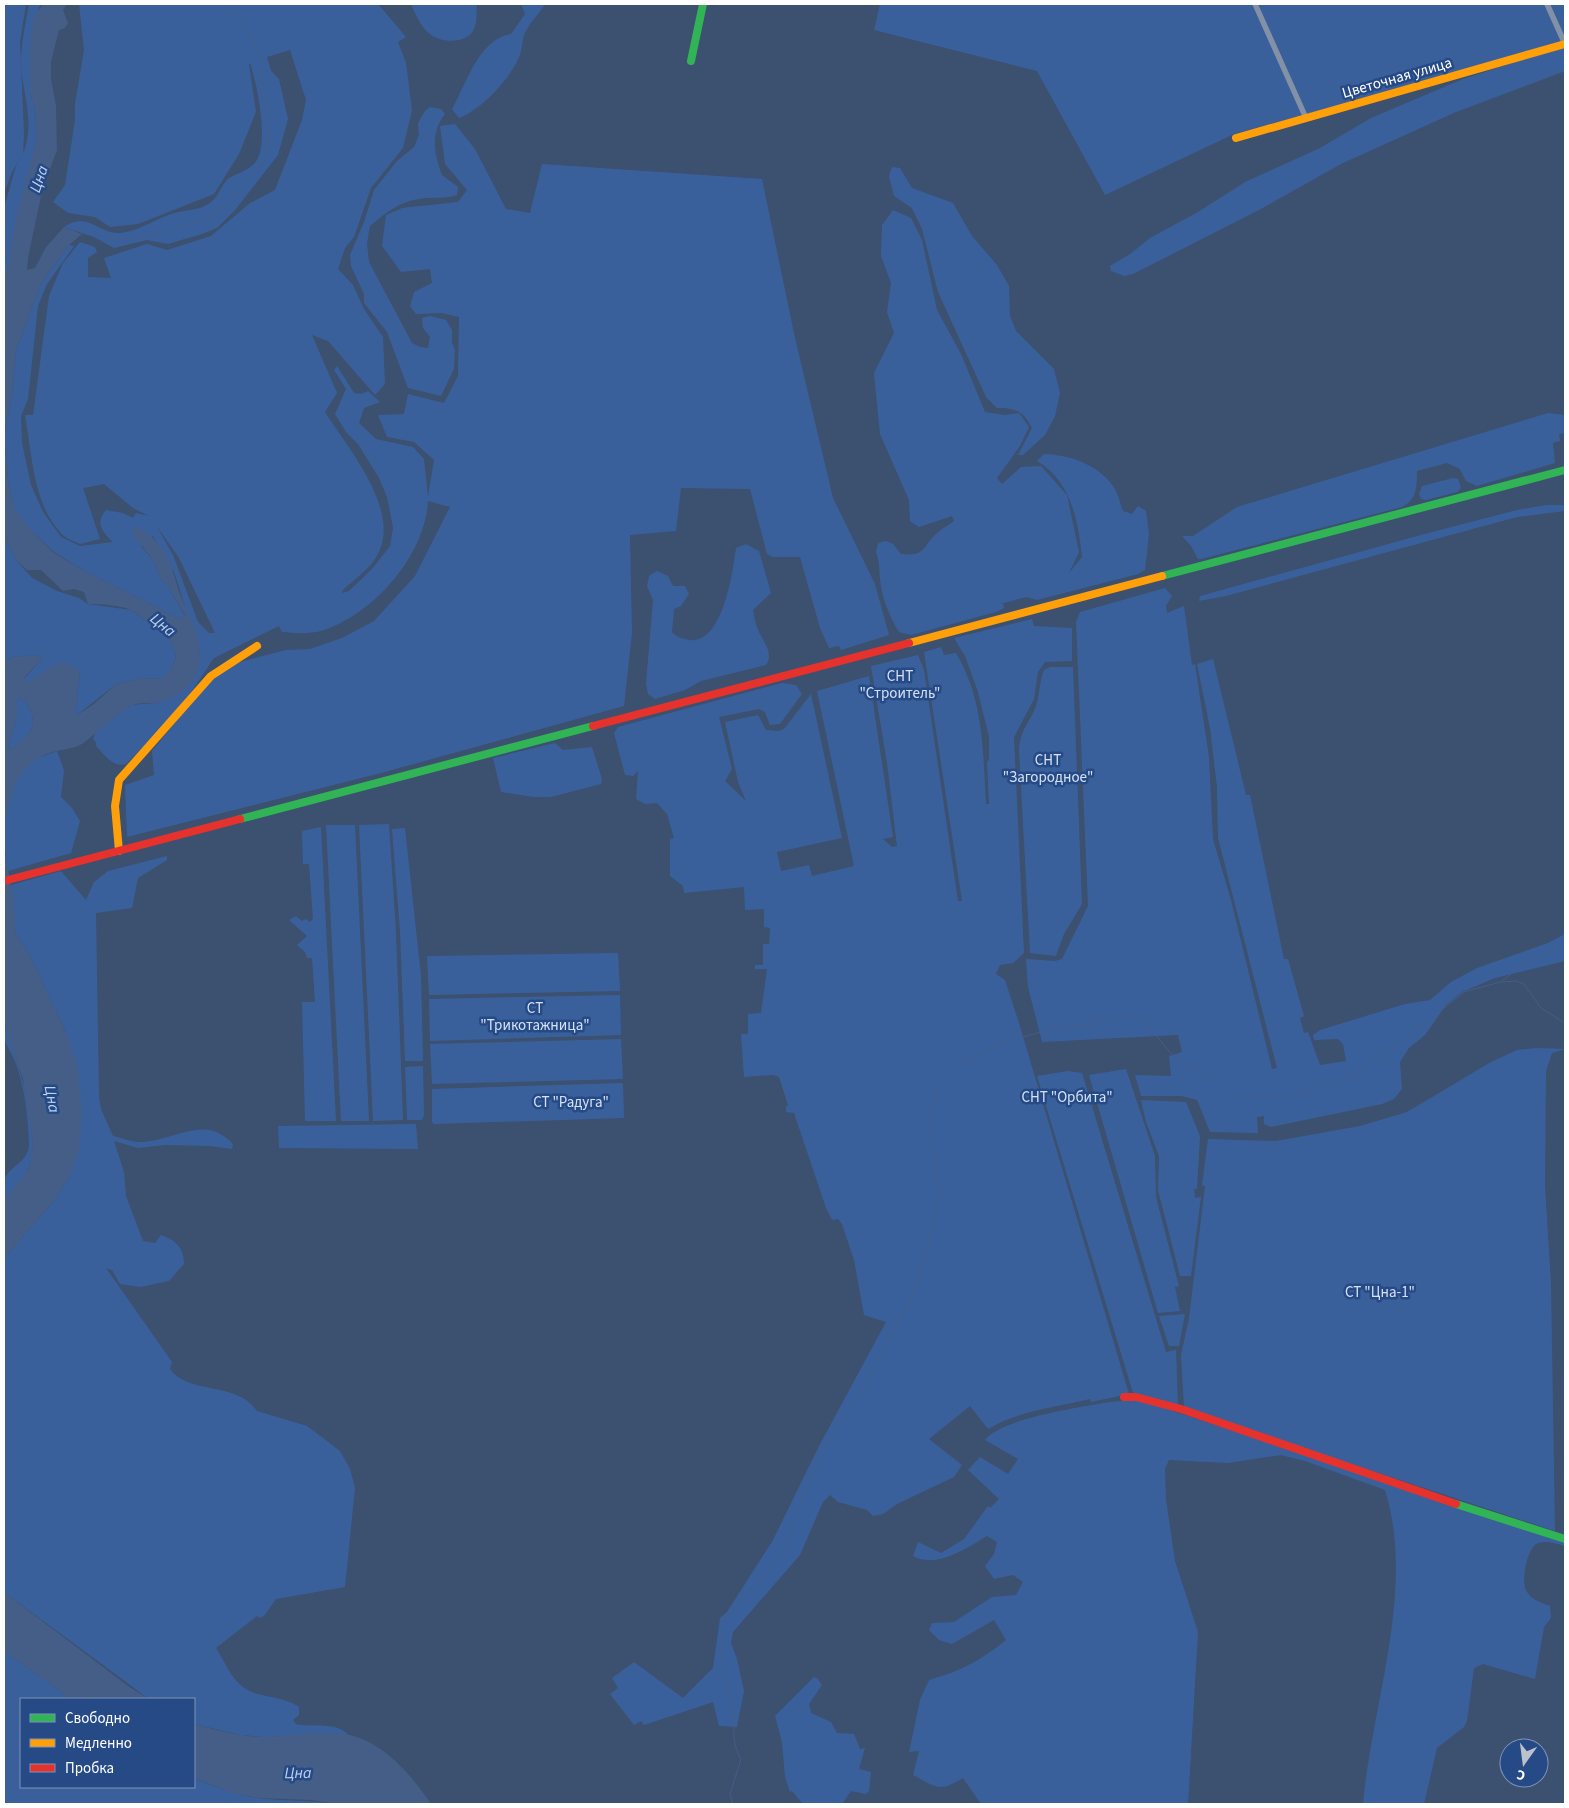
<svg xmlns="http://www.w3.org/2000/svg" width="1569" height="1808" viewBox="0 0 1569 1808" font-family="'Source Sans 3',sans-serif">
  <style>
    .green { fill: #3a609c; fill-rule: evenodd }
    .water { fill: #445e88; fill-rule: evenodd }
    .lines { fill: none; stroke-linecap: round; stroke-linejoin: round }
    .stream { stroke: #445e88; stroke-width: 1 }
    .street { stroke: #8391a6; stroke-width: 5.5 }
    .fast { stroke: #30b455; stroke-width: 8 }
    .slow { stroke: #ff9f0a; stroke-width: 8 }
    .jam { stroke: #e5322d; stroke-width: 8 }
    .labels { text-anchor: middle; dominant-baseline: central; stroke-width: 5; stroke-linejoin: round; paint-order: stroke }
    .street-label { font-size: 15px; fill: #fff; stroke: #264a86 }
    .park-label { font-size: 15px; fill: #d5e2f6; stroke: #264a86 }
    .water-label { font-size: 16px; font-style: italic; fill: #bcd1f0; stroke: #264a86 }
  </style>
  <rect width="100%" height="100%" fill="#3c5070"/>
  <g class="green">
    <path d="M 4,4 L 26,4 L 20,42 L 24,134 L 23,154 C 36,122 22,94 21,62 C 21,43 26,22 29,4 L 43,4 L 39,7 L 30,48 L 30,93 L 35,110 L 37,134 L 34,151 L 4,285 L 4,208 L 16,166 L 22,155 L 12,172 L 4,193 Z"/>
    <path d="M 79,4 L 378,4 L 406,37 L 398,42 L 406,63 L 412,110 L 403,148 L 371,188 L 354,237 L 345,248 L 338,269 L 353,285 L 364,309 L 383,337 L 385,384 L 375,395 L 328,341 L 312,335 L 337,393 L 325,412 C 349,450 405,514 375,559 C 367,571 352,581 342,591 L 343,593 L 349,591 L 372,569 L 390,546 L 393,528 L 387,497 L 379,478 L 358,444 L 346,432 L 335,414 L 346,389 L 334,370 L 337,366 L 354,393 L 361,394 L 368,391 L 380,402 L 364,408 L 359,423 L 376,439 L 413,447 L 424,459 L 428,497 L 434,460 L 414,442 L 387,437 L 378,415 L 404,414 L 408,394 L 444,403 L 458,376 L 459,317 L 441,313 L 416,314 L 410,306 L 414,292 L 432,283 L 430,269 L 401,272 L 382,246 L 386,215 L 402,208 L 458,202 L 467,190 L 445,164 L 440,126 L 455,124 L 475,149 L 506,209 L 530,213 L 542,164 L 762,179 L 795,338 L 833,498 L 875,584 L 889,635 L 841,650 L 839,646 L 829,648 L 820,628 L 800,557 L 773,557 L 767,554 L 750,489 L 681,488 L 676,531 L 630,535 L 632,633 L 624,706 L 381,773 L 127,837 L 125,785 L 154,775 L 152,751 L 201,691 L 226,668 L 240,662 L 286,650 L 310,649 L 342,638 L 374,621 L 415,576 L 450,507 L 428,501 C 425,556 373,615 321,631 C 309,634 294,633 282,632 L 279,626 L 214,658 L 191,692 L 168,721 L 126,764 C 113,768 104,754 96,746 L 96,742 L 93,739 L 96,731 L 131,705 L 157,703 L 200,653 L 174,572 L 153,536 L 141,546 L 154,561 L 160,578 L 169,588 L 185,616 L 178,618 L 86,572 L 54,552 L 31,531 L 14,509 L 8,478 L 4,436 L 12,394 L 16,351 L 41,284 L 69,245 L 74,246 L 47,284 L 38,306 L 28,399 L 21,416 L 22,443 L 31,485 L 43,512 L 61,537 L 80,546 L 113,542 C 103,533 94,523 106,510 L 123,513 L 133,518 L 136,513 L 149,516 L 133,508 L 104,484 L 83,488 L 100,539 L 80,544 C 74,541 64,538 60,532 C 33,503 32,453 25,415 L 33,415 L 49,296 L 63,263 L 80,242 L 95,247 L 97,252 L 88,258 L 88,277 L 111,278 L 104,258 L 147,244 L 167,250 L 211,236 L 250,203 L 275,190 L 302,120 L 306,100 L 290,50 L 267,57 L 271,71 L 279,79 L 288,119 L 278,155 L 235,210 L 217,228 L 202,234 L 168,244 L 147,240 L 114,248 L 94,237 L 64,227 C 88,211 98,233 118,233 C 139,232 156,218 175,213 C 190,209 205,211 216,197 C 220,191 223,183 229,178 C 238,173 247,171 255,163 C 270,146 257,83 250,63 L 249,64 L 256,112 L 239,154 L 214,194 L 138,224 L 110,227 L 95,217 L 68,213 L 53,202 L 65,185 L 75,120 L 75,104 L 84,50 ZM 156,525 L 179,558 L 215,633 L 209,633 L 198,622 L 173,555 Z"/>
    <path d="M 411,4 L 477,4 C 476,13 478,22 473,31 C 465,44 441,43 430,34 C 421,28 415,13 411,4 Z"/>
    <path d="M 521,4 L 545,4 C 540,13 532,20 527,29 C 522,37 523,43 521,51 C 515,75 481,110 459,118 L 452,109 C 466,85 479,38 511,34 L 525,14 Z"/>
    <polygon points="880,4 1565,4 1565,41 1234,134 1105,195 1037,71 874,30"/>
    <polygon points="1565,48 1565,71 1456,112 1341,164 1259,210 1133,274 1124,276 1111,271 1110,266 1130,254 1150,238 1198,212 1245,182 1320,148 1371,118 1463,79 1547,52"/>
    <path d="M 430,107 L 441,109 L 445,114 C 430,133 434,154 442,175 L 458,187 L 457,195 C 446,199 437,197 426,198 C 402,200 388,211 370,226 L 367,243 L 369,262 L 412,343 L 420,347 L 428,348 L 430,337 L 423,328 L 422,318 L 430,316 L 446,320 L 452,330 L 452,343 L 455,350 L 454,369 L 441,396 L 408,388 L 387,332 L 364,303 L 364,294 L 351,266 L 350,255 L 364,222 L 374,190 L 397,161 L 414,147 L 419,135 L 418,123 L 425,111 Z"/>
    <path d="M 892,167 L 900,168 L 912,188 L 953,203 L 972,236 L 997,265 L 1009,286 L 1010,316 L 1016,331 L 1054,369 L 1060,393 L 1055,416 L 1045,435 L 1023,455 L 1018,455 L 1032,428 C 1023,411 1016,408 997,408 L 986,397 L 938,292 L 922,229 L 912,208 L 894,196 L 889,176 Z"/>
    <path d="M 893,210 L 911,218 L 922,240 L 937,310 L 961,354 L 985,412 L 1004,415 L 1019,413 L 1029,427 L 1020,446 L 997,478 L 1002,484 L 1021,467 L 1041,466 L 1067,495 L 1079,552 L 1069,573 L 1082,557 C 1078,520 1071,481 1037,461 L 1044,454 C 1070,455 1097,464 1113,486 C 1118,493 1120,503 1123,511 L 1132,514 L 1138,506 L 1146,511 L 1149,534 L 1145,570 L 1138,574 L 1037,600 L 1026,597 L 1000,604 L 1003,604 L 1004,608 L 996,612 L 911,635 L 899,632 C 890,618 881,596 880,579 C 879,569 880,562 876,552 L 878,543 L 886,541 L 893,544 L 901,554 C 927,557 922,546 937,533 C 942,528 949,525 954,521 L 952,516 L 919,527 L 910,521 L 909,500 L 880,434 L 874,373 L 894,333 L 887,312 L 891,283 L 881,256 L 882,225 Z"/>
    <path d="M 1548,413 L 1565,415 L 1565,433 L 1559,434 L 1560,441 L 1553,443 L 1555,463 L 1477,486 L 1466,481 L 1460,469 L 1447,463 L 1417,471 C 1417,485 1417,500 1402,507 L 1201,559 L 1198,559 L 1191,546 L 1182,536 L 1193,536 L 1237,507 Z"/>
    <polygon points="1453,478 1458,479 1461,488 1457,492 1426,500 1421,499 1419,494 1422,486"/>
    <polygon points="1547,505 1565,505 1565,511 1517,517 1226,596 1199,601 1200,596 1417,536 1517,510"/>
    <polygon points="4,538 16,560 32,578 57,591 79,598 88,604 131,610 168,637 175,650 175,659 170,672 162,679 142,678 116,684 77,715 75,713 80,673 41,675 27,683 24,679 42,659 38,655 12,657 4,662"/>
    <path d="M 746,544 L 759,551 L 771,593 L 753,610 C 754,616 755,622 757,627 C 761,640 775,652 766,665 L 701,681 L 685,690 L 655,699 L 648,694 L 646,684 L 653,600 L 647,586 L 649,576 L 657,571 L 668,576 L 673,586 L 685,586 L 689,594 L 681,606 L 674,609 L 672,632 C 678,638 681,638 689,640 C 723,645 733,571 736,548 Z"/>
    <polygon points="1165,588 1172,596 1166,606 1167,613 1184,606 1192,665 1195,664 1209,757 1213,839 1231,900 1272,1069 1277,1068 1218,838 1217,787 1210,728 1197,664 1213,659 1246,795 1250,795 1284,959 1288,959 1304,1016 1300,1018 1304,1033 1308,1032 1320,1065 1346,1061 1343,1044 1338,1039 1314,1040 1313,1035 1320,1030 1405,1004 1430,1000 1451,982 1477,968 1548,943 1565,934 1565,961 1495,978 1462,992 1446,1005 1425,1035 1409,1048 1400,1062 1402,1089 1394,1099 1382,1104 1271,1127 1264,1124 1264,1116 1257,1117 1258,1133 1210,1132 1197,1100 1182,1096 1141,1096 1135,1075 1171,1076 1169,1056 1182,1052 1178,1035 1042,1042 1028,987 1026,959 1055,961 1062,959 1088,906 1076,622 1080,612"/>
    <path d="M 1032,619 L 1034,626 L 1072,628 L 1072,661 L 1045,662 L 1038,672 L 1034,699 L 1014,737 L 1024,953 L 1013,963 L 1000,965 L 996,974 L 1005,980 L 1019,1023 L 1129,1394 L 1091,1402 L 1090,1399 C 1057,1407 1017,1411 988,1429 L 970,1406 L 929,1439 L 962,1465 L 954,1477 L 897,1504 L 883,1514 L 873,1516 L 867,1510 L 838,1502 L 830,1495 L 823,1502 L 800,1555 L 733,1632 L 731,1643 L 737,1659 L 744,1691 L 737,1727 L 719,1726 L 713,1702 L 644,1725 L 641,1721 L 634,1725 L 610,1694 L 618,1688 L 612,1678 L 634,1662 L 683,1698 L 713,1668 L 720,1618 L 727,1612 L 773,1540 L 819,1446 L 886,1322 L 864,1315 L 854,1260 L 842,1224 L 838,1219 L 832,1220 L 826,1208 L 794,1113 L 786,1112 L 786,1107 L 788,1105 L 779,1077 L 773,1075 L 744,1077 L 741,1034 L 748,1034 L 748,1014 L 761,1013 L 767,969 L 755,969 L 755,965 L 763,965 L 763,944 L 769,944 L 770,928 L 764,927 L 764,909 L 745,910 L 744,887 L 684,893 L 683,886 L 670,876 L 670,839 L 674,838 L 667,814 L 657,803 L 645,804 L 636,799 L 638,771 L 633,776 L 625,775 L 614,733 L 618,727 L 782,683 L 796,685 L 802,694 L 780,724 L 770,725 L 765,712 L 759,709 L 719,717 L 732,769 L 725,781 L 746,801 L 738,782 L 725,722 L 758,715 L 766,730 L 778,731 L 784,729 L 811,694 L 842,838 L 777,852 L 781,871 L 809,865 L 812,876 L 854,866 L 817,691 L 869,676 L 893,837 L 883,839 L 892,847 L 897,846 L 887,763 L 871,666 L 918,655 L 924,670 L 958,901 L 962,901 L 924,652 L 941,647 L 944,655 L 956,653 C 984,700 983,752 986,804 L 989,804 L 987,762 L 989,760 L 989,737 L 978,692 L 965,656 L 954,638 Z"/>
    <path d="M 1050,667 L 1073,667 L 1082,904 L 1064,934 L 1056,956 L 1030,953 L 1019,750 C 1020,729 1030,723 1036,706 C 1040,694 1039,682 1044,670 Z"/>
    <path d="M 19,697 C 29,702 36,719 31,730 C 27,738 16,745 10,750 L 8,746 L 17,718 L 17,702 Z"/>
    <polygon points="555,743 563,750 592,747 602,779 601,784 551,797 534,797 501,792 493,758"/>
    <path d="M 57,751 L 64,770 L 61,797 L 72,808 L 80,821 L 71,853 L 8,871 C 1,835 1,788 32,762 C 38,757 50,754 57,751 Z"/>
    <polygon points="389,824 396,932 403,1120 373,1121 359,825"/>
    <polygon points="326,825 355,825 369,1121 341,1121"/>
    <polygon points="321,827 336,1121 305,1121 302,1002 315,1002 312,958 307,958 305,952 297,945 307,936 289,920 296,916 302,921 306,919 310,922 313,919 309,864 303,864 302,831"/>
    <polygon points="405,828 421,976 423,1061 405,1061 400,932 392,829"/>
    <path d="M 167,856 L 167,860 L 138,878 L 132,908 L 96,913 L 99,1096 L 101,1109 L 113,1136 C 122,1138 134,1143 143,1142 C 178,1139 206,1114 233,1144 L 232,1149 L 210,1146 L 165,1145 L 138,1148 L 114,1141 L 124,1172 L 126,1196 L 143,1241 L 155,1243 L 161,1235 C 175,1240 184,1247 184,1264 L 169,1281 L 140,1287 L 120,1284 L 112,1270 L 106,1268 L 172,1362 L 170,1369 C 188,1395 237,1381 257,1411 L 307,1426 L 340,1451 L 350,1469 L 355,1488 L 345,1587 L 276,1599 L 264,1616 L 260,1618 L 257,1616 L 216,1648 C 225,1662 230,1677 243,1687 C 259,1699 282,1695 299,1707 L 299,1715 L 293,1720 L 296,1724 C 311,1728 338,1721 348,1735 L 264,1737 L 240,1735 L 194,1724 L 194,1699 L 149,1699 L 4,1592 L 4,1258 L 53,1202 L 70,1176 L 67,1035 L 30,956 L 16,935 L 11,885 L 61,871 L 86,900 L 94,882 L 108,871 Z"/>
    <polygon points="618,953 620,991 429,995 427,956"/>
    <polygon points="620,995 621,1035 430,1041 429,999"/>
    <path d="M 4,1026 C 17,1058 44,1138 28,1170 C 23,1180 12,1192 4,1200 C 4,1195 2,1187 4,1181 C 8,1166 29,1163 29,1144 C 28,1117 25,1087 15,1061 C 8,1044 4,1048 4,1026 Z"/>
    <polygon points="621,1039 623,1079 432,1084 430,1044"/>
    <polygon points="1537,1048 1565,1049 1552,1053 1546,1071 1545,1186 1551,1283 1555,1531 1190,1411 1184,1407 1181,1355 1189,1318 1205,1186 1202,1185 1208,1139 1276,1141 1360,1126 1407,1112 1491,1062 1517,1050"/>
    <polygon points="423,1066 424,1115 422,1120 407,1120 405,1067"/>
    <polygon points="1126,1069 1155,1156 1156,1197 1179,1286 1175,1287 1180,1311 1158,1313 1089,1075"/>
    <polygon points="1068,1071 1082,1073 1166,1352 1176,1350 1178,1406 1133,1393 1037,1076"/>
    <polygon points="623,1083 624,1118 434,1124 432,1122 432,1089"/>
    <polygon points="1141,1100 1186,1102 1200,1136 1197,1189 1194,1189 1195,1198 1201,1197 1191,1276 1180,1276 1158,1190 1159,1156 1146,1122"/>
    <polygon points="416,1124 418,1149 279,1148 278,1126"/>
    <polygon points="1185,1314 1179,1346 1169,1346 1159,1316"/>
    <path d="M 1134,1398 L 1565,1542 L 1565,1546 C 1558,1544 1547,1540 1538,1543 C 1527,1547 1520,1583 1527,1592 C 1532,1600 1542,1603 1550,1606 L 1551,1618 L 1544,1627 L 1535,1679 L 1483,1664 L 1474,1668 L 1467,1721 L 1464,1727 L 1437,1748 L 1424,1804 L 1363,1804 C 1372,1704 1416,1589 1385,1490 L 1305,1461 L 1281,1455 L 1228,1463 L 1169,1460 L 1165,1469 L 1166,1499 L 1175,1561 L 1198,1632 L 1188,1804 L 981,1804 L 963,1778 C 939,1793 936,1787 913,1775 L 919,1751 L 909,1752 L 920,1700 L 929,1680 C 961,1671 980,1661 1006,1640 L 994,1620 L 952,1644 L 939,1640 L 929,1630 L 932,1623 L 954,1622 L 992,1597 L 1016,1595 L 1023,1582 L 1013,1575 L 994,1579 L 985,1566 L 994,1554 L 997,1542 L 987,1536 C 967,1548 936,1569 913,1556 L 918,1542 L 941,1553 L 964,1539 L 988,1506 L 990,1508 L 999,1499 L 968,1470 L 980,1457 L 1008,1474 L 1018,1459 L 985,1440 C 1001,1419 1075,1408 1103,1403 C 1114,1401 1123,1402 1134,1398 Z"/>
    <path d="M 4,1651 L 71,1699 L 21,1699 L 21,1787 L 194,1787 L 194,1778 C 214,1787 236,1794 257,1798 C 283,1801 309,1800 335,1804 L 4,1804 Z"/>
    <polygon points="814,1677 818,1679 822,1685 809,1704 811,1713 831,1722 837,1733 854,1734 860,1749 865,1748 859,1769 871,1772 869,1791 866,1794 851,1791 842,1804 803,1804 792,1791 790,1792 785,1777 782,1742 775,1716"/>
  </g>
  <g class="water">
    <path d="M 43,4 L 67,4 L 63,10 L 68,23 L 65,28 L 59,30 L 51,62 L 51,78 L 56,106 L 57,150 L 42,191 L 28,258 L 27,270 L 35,268 L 46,247 L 64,227 L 82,234 L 69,245 L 41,284 L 16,351 L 12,394 L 4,436 L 8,478 L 14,508 L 31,531 L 54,553 L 86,572 L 178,618 L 185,615 L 169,588 L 160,578 L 154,561 L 134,536 L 134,527 C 157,532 172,563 177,585 C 185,612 208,642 197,672 C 192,687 171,701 156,703 C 148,704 141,702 133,705 C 124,708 95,734 85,742 C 77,748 67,749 57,751 C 16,760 8,798 4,834 L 4,662 L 12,657 L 38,655 L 42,659 L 24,678 L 27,682 C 47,676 58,649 80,672 L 75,713 L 77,715 L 94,704 L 116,684 L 142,678 L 162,679 C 188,654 172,640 150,624 C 144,620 137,613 131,610 C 119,605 101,604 88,604 L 84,592 L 74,589 L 63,591 L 41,570 L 27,570 L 16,560 L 4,538 L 4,285 L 16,216 L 34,151 L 37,134 L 35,110 L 30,93 L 30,48 L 33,18 ZM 19,697 C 29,702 36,719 31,730 C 27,737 16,745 10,750 L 8,746 L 17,718 L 17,702 Z"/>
    <polygon points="4,848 14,901 16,935 30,956 67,1035 78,1068 82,1114 79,1151 70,1176 53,1202 4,1258 4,1200 29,1169 33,1143 23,1079 4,1026"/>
    <polygon points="4,1592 128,1686 149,1699 71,1699 4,1651"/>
    <path d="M 194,1724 C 217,1730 240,1737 265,1737 C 289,1737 325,1730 349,1735 C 384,1742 412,1776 431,1804 L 335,1804 L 312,1800 L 258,1798 L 233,1793 L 194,1778 Z"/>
  </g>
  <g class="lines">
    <g class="stream">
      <path d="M 74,231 L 81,227 C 92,231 109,240 120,239 C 141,238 194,225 213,216 C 226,209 265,163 268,149 C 274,123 265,96 260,70 L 262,65 C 254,39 244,24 225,4"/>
      <path d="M 1501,982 C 1520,966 1540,952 1565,947"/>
      <path d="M 733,1804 L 730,1794 L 741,1759 C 735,1749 732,1735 735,1724 L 722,1656 L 720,1634 L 727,1615 L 781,1557 L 819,1457 L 866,1383 L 918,1286 L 940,1199 L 930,1115 L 937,1084 L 956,1064 L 1004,1042 L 1052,1029 L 1094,1024 L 1121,1016 L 1142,1019 L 1181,1065 L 1208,1073 L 1232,1092 L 1253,1098 L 1271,1094 L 1299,1094 L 1335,1083 L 1358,1072 L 1371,1061 L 1384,1056 L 1464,992 L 1500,982 L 1516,981 L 1524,984 L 1541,1008 L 1565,1023"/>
    </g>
    <g class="street">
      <polyline points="1255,4 1306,118"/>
      <polyline points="1547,4 1565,44"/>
    </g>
    <g class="fast">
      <polyline points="691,61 703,4"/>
      <polyline points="1162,576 1565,470"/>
      <polyline points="240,819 593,726"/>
      <polyline points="1456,1504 1565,1539"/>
    </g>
    <g class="slow">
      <polyline points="1236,138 1565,44"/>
      <polyline points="909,643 1162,576"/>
      <polyline points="119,851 115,806 119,780 211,676 257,646"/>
    </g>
    <g class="jam">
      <polyline points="593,726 909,643"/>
      <polyline points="4,881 240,819"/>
      <polyline points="1124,1397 1136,1397 1181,1409 1456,1504"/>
    </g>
  </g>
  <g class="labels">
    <g class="street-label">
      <text transform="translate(1397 78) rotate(-16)">Цветочная улица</text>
    </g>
    <g class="park-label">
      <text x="900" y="676">CНТ<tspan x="900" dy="17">"Строитель"</tspan></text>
      <text x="1048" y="760">СНТ<tspan x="1048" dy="17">"Загородное"</tspan></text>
      <text x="535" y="1008">СТ<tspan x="535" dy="17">"Трикотажница"</tspan></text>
      <text x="1067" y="1097">CНТ "Орбита"</text>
      <text x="571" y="1102">СТ "Радуга"</text>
      <text x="1380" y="1292">СТ "Цна-1"</text>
    </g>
    <g class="water-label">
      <text transform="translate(39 179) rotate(-71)">Цна</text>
      <text transform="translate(163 625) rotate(39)">Цна</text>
      <text transform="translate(52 1099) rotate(79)">Цна</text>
      <text transform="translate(298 1773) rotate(-1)">Цна</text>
    </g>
  </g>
  <rect width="1569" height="1808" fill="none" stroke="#ffffff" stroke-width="10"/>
  <rect x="20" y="1698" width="175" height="90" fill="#264a86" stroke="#7d92b6"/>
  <rect x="30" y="1714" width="25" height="8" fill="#30b455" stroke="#7d92b6"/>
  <text x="65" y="1723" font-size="15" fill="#ffffff">Свободно</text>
  <rect x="30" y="1739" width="25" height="8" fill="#ff9f0a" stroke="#7d92b6"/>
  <text x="65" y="1748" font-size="15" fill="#ffffff">Медленно</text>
  <rect x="30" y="1764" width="25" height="8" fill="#e5322d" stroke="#7d92b6"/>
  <text x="65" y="1773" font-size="15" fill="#ffffff">Пробка</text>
  <g transform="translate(1524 1763) rotate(194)"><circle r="24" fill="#264a86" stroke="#7d92b6"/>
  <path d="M0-4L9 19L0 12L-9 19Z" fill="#bbc2cd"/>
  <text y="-8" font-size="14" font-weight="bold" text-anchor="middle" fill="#ffffff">С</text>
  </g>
</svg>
